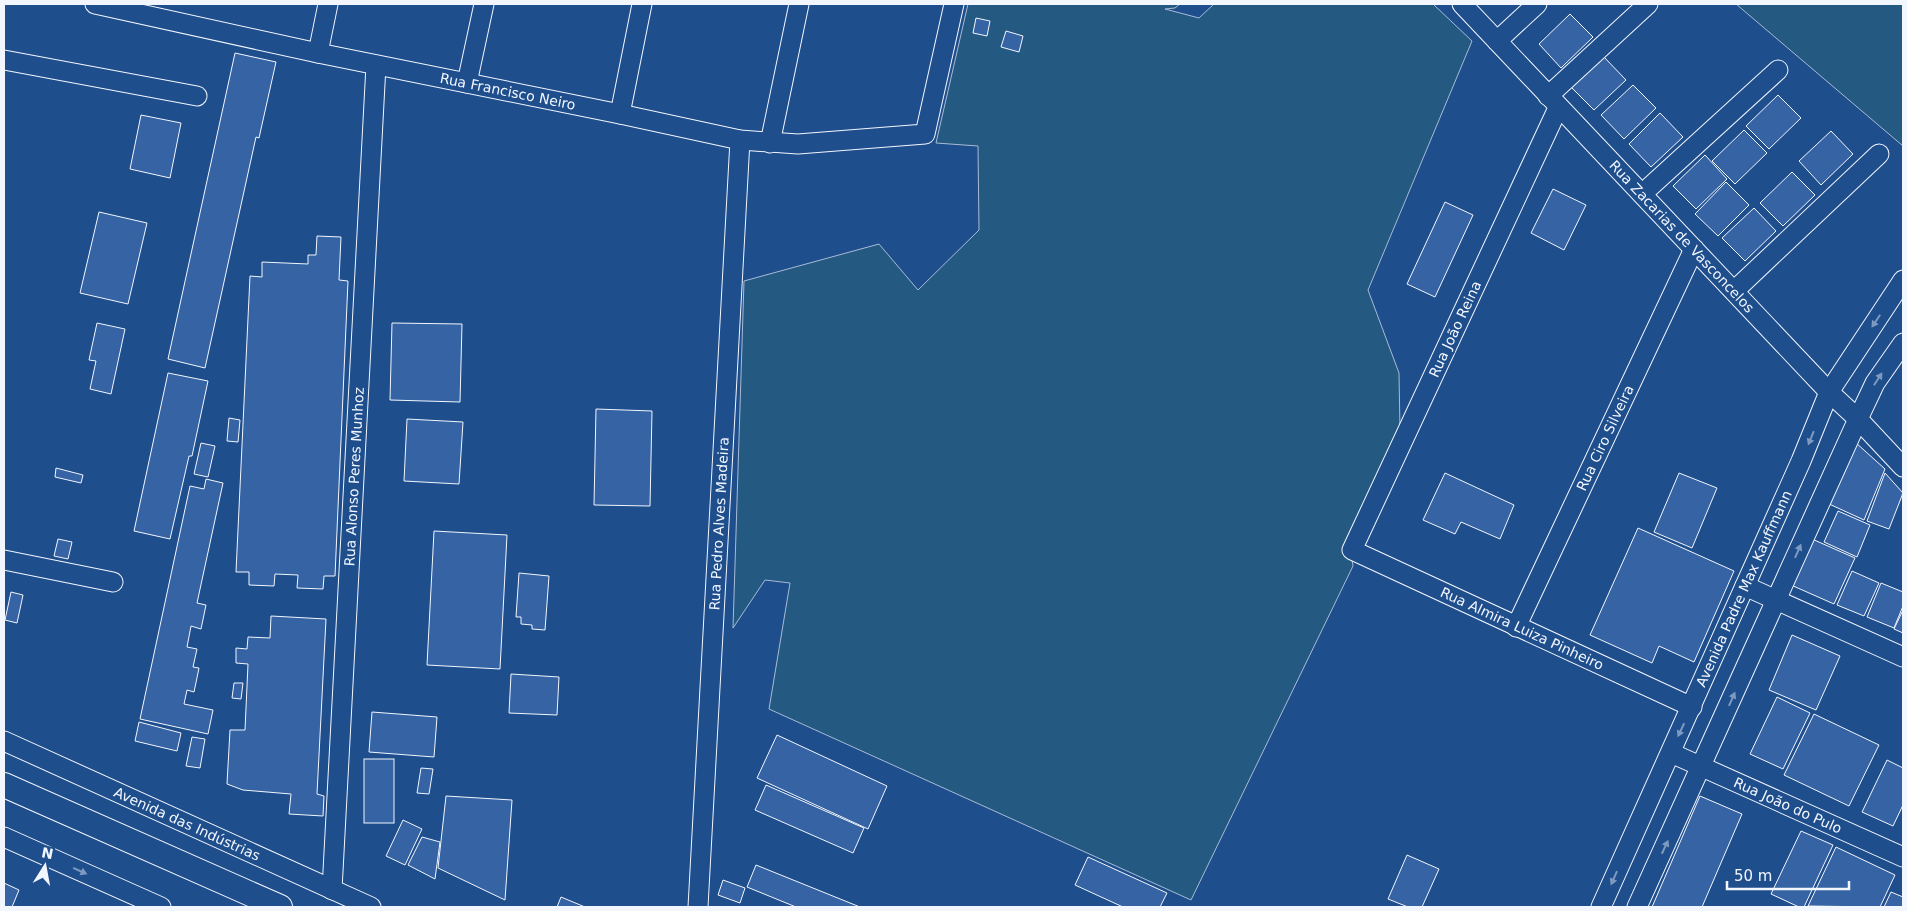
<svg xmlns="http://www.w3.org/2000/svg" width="1907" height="911" viewBox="0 0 1907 911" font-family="'DejaVu Sans',sans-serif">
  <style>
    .green { fill: #245a82; stroke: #a8bbd7 }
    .building { fill: #3563a3; stroke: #f2f6ff }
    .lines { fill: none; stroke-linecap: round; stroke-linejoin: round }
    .minor-casing { stroke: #f2f6ff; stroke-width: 21 }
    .major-casing { stroke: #f2f6ff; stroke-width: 26 }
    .minor { stroke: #1f4e8c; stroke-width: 19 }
    .major { stroke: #1f4e8c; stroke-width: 24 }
    .oneway { fill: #7e9ac0 }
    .labels { text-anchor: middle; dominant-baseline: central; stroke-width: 4; stroke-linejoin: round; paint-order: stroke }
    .street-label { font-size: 14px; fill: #f2f6ff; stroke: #1f4e8c }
  </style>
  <rect width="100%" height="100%" fill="#1f4e8c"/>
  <g class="green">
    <polygon points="968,4 1180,4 1175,8 1165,9 1199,18 1214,4 1433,4 1472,41 1368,290 1399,373 1400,431 1348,536 1353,566 1191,900 769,709 790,583 765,580 733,628 744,281 879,244 918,290 979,230 978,146 936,143"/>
    <polygon points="1736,4 1903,4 1903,146"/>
  </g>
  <g class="building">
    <polygon points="1570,14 1593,37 1561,68 1539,44"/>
    <polygon points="976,18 990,21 987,36 973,33"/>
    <polygon points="1006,31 1023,36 1019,52 1001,47"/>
    <polygon points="235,53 276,62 259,138 256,137 205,368 168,359"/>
    <polygon points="1603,56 1626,80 1594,110 1571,87"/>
    <polygon points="1633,85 1656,108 1624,139 1601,115"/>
    <polygon points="1778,95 1801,118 1769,149 1746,126"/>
    <polygon points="1660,113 1683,137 1651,167 1629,144"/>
    <polygon points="141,115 181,123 170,178 130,169"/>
    <polygon points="1744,130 1767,153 1735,184 1712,161"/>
    <polygon points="1831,131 1853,154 1821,185 1799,161"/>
    <polygon points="1705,155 1727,179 1696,209 1673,186"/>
    <polygon points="1792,172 1815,195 1783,226 1760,203"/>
    <polygon points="1726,182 1749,205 1718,236 1695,214"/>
    <polygon points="1553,189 1586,205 1564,250 1531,233"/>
    <polygon points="1445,202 1473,215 1435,297 1407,284"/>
    <polygon points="1754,208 1776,231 1745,261 1722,238"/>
    <polygon points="99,212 147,223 128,304 80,293"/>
    <polygon points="317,236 341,237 339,280 348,281 335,576 324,576 323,589 297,588 298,575 275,574 274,586 249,585 249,572 236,572 250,276 262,277 262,262 308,264 308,255 316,255"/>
    <polygon points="97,323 125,329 111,394 90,389 96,361 89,360"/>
    <polygon points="392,323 462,324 460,402 390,400"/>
    <polygon points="168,373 208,381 192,456 189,456 170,539 134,531"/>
    <polygon points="596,409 652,411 650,506 594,505"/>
    <polygon points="229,418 240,420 238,442 227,441"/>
    <polygon points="407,419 463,422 459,484 404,481"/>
    <polygon points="1855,442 1885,469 1864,520 1827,503"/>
    <polygon points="201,443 215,446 208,477 194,474"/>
    <polygon points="56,468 83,475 81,483 55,477"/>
    <polygon points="1445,473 1514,505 1500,539 1461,522 1455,534 1423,520"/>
    <polygon points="1679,473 1717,488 1692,548 1654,532"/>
    <polygon points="1885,473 1903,493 1889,529 1867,521"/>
    <polygon points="206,479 223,483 197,603 206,605 201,629 191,626 187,647 197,649 193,667 199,668 194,692 187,690 184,704 213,710 208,734 140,719 190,486 204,489"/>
    <polygon points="1838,511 1870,525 1857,557 1824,542"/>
    <polygon points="1638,528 1734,571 1694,662 1659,646 1652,663 1590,635"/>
    <polygon points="434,531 507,535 500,669 427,665"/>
    <polygon points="58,539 72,542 68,559 54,556"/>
    <polygon points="1812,539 1855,558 1834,604 1791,585"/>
    <polygon points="1852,571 1879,583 1864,616 1837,605"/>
    <polygon points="519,573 549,576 545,630 532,629 532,625 521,624 521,617 516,617"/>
    <polygon points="1881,583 1903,592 1903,606 1894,628 1867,617"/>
    <polygon points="11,592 23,595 17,623 5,620"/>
    <polygon points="1903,610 1903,633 1894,629"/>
    <polygon points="271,616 326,619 317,794 324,796 323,816 289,814 291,794 243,790 227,784 230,730 245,730 248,664 236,663 236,648 247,649 248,637 270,638"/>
    <polygon points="1792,635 1840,656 1816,710 1769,690"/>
    <polygon points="511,674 559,677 557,715 509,713"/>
    <polygon points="234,683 243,683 241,699 232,698"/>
    <polygon points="1777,697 1810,713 1783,769 1750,754"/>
    <polygon points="372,712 437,717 434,757 369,752"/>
    <polygon points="1814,714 1879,745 1849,806 1784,775"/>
    <polygon points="139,722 181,733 177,751 135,741"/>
    <polygon points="777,735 887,786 868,829 757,778"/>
    <polygon points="192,737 205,739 200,768 186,766"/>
    <rect x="364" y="759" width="30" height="64"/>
    <polygon points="1887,760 1903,768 1903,805 1893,826 1862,812"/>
    <polygon points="421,768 433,769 429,794 417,793"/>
    <polygon points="766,785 864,828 853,853 755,810"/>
    <polygon points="446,796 512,800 505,900 438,868"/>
    <polygon points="1700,796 1742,814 1702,907 1652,907"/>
    <polygon points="403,820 422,829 405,865 386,856"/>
    <polygon points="1801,831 1833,845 1804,907 1799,907 1771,894"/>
    <polygon points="422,837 440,842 435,879 408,865"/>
    <polygon points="1836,847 1895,875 1880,907 1808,906"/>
    <polygon points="1407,855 1439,869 1422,907 1408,907 1388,899"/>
    <polygon points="1088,857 1167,893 1160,907 1123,907 1075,885"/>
    <polygon points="756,865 860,907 796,907 747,887"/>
    <polygon points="723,880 745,888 740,903 718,895"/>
    <polygon points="4,883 19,890 12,907 4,907"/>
    <polygon points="1891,892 1903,897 1903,907 1884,907"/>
    <polygon points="561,897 585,907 557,907"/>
  </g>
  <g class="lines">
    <defs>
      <g id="minor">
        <path id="s1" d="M 95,4 L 318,53 L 620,114 L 740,140 L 798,144 L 925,134 L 954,4"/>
        <path id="s2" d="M 1462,4 L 1829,392 L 1858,419 L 1903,467"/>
        <polyline points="1497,41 1537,4"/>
        <polyline points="318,53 328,4"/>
        <polyline points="4,60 197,96"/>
        <polyline points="467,83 484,4"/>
        <polyline points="1548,96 1648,4"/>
        <path id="s3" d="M 1558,108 L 1352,550 L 1692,707"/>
        <polyline points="620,114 642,4"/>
        <polyline points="770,143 799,4"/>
        <polyline points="1642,194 1778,70"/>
        <polyline points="1734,291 1879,154"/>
        <polyline points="4,560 113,582"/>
        <polyline points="1745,586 1903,657"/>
        <path id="s4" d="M 1516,627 L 1694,249"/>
        <path id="s5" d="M 4,741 L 371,907"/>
        <path id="s6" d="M 1671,753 L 1903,857"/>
        <polyline points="4,837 161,907"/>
        <path id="s7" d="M 332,890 L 376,65"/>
        <path id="s8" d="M 698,907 L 740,140"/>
        <path id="s9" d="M 1601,907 L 1801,461 L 1829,392 L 1903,280"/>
        <polyline points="1637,907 1858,419 1875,383 1903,343"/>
      </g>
      <polyline id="major" points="4,785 280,907"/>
    </defs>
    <use href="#minor" class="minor-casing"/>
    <use href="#major" class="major-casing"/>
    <use href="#minor" class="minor"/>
    <use href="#major" class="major"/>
  </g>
  <defs><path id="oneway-solid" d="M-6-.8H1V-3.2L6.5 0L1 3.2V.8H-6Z" transform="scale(1.25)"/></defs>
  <g class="oneway">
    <use href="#oneway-solid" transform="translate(1876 321) rotate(124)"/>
    <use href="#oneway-solid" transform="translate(1878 379) rotate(-57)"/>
    <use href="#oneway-solid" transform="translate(1811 438) rotate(112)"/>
    <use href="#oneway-solid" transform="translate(1798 551) rotate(-66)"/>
    <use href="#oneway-solid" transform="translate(1732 699) rotate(-66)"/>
    <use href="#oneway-solid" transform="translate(1681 730) rotate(115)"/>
    <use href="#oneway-solid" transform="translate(1665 847) rotate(-65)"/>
    <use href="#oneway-solid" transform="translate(80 871) rotate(24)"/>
    <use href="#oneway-solid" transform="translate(1614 878) rotate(114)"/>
  </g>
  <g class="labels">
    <g class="street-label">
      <text stroke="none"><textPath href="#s1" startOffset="422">Rua Francisco Neiro</textPath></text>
      <text stroke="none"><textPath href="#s2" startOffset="320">Rua Zacarias de Vasconcelos</textPath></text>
      <text transform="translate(1455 329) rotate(-65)">Rua João Reina</text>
      <text stroke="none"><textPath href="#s4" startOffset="209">Rua Ciro Silveira</textPath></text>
      <text stroke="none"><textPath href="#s7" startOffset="414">Rua Alonso Peres Munhoz</textPath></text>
      <text stroke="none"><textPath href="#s8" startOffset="384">Rua Pedro Alves Madeira</textPath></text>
      <text stroke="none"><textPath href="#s9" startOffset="349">Avenida Padre Max Kauffmann</textPath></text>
      <text stroke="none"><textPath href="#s3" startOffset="675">Rua Almira Luiza Pinheiro</textPath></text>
      <text stroke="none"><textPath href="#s6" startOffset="128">Rua João do Pulo</textPath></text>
      <text stroke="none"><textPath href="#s5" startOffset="201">Avenida das Indústrias</textPath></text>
    </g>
  </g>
  <rect width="1907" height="911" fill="none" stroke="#f2f6ff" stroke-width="10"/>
  <g transform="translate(45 866) rotate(11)" stroke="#1f4e8c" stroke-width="4" paint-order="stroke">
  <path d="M0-4L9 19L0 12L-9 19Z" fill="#f2f6ff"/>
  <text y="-8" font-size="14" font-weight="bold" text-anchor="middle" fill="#f2f6ff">N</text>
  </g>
  <path d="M1727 881v8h122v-8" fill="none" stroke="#f2f6ff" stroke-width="2.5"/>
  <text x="1734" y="881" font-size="15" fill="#f2f6ff" stroke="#1f4e8c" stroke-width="4" paint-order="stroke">50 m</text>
</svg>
